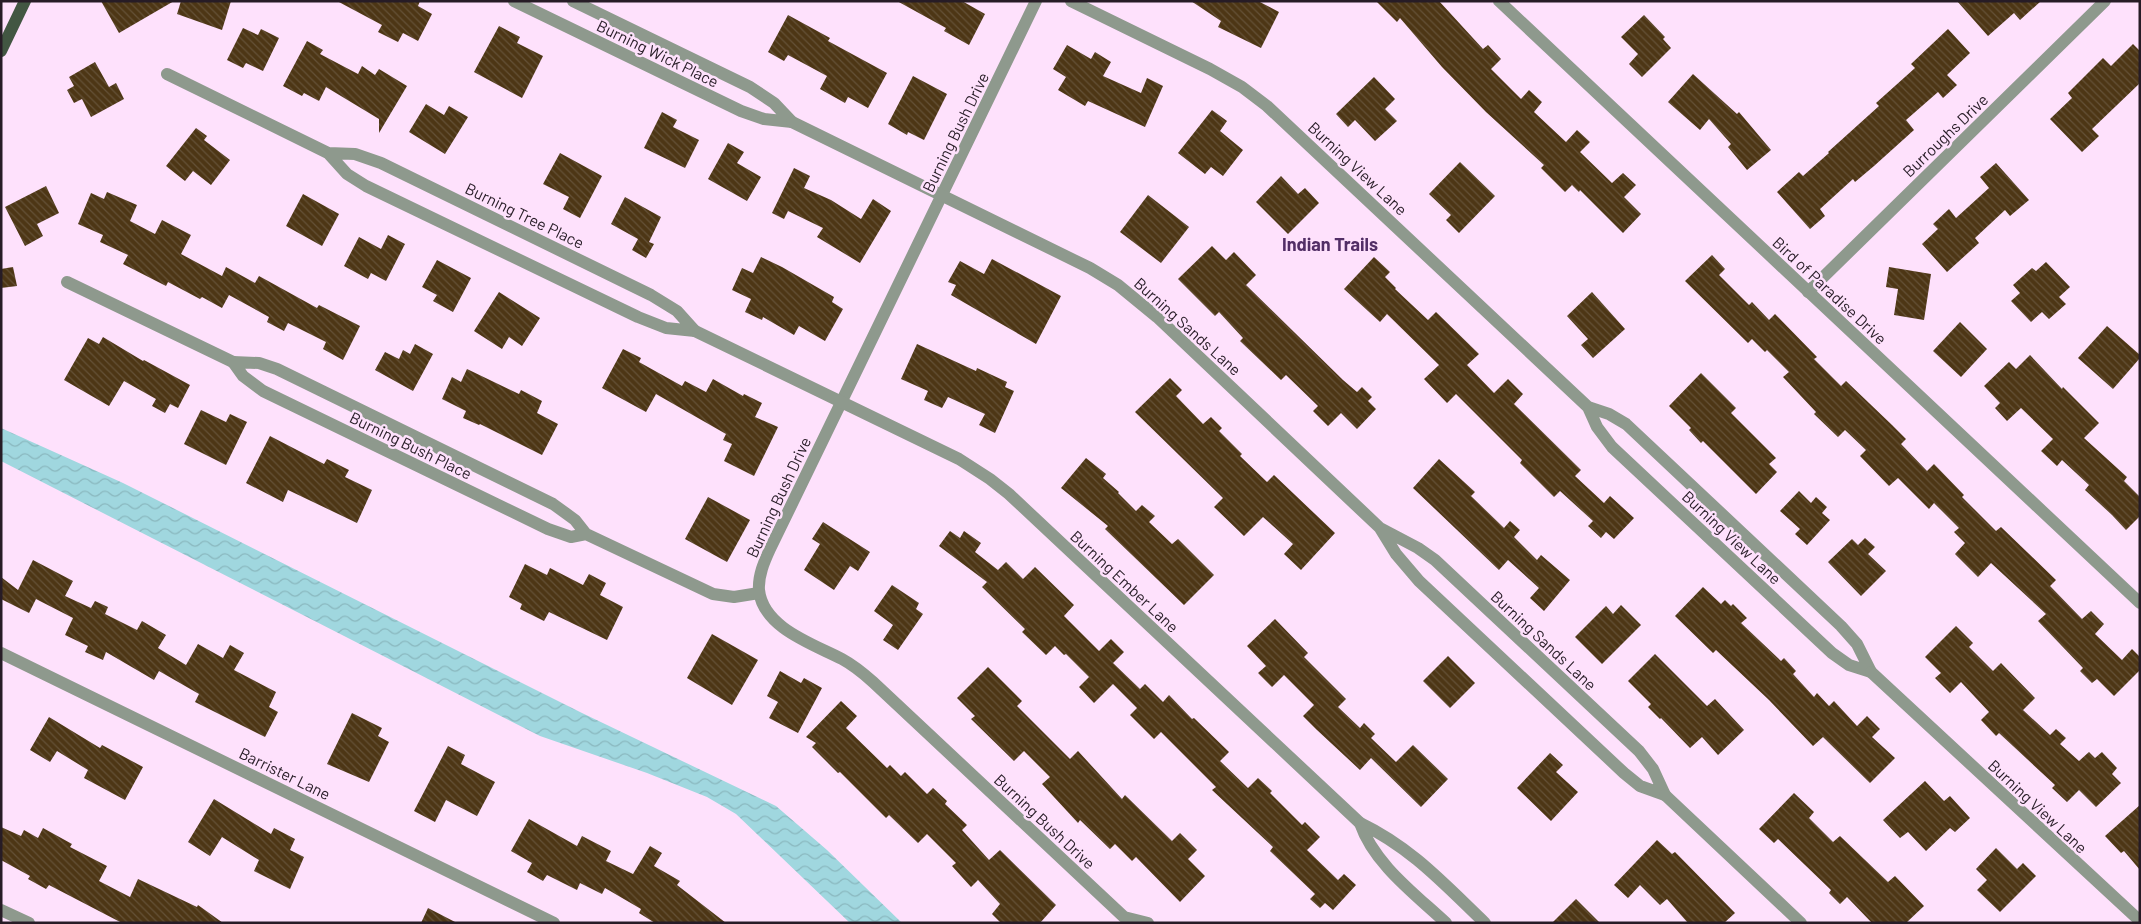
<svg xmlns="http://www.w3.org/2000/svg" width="2141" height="924" viewBox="0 0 2141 924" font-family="Barlow,sans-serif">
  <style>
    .water { fill: url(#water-waves) }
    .building { fill: url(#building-back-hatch) }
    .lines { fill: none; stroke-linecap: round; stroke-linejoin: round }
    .minor { stroke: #8e998d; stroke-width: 12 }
    .major { stroke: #425642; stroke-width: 12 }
    .labels { text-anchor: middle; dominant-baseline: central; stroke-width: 5; stroke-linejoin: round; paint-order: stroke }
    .street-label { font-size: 16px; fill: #271c26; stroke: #fee1fc }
    .neighbourhood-label { font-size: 18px; font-weight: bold; fill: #522e66; stroke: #fee1fc }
  </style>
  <defs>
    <pattern id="water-waves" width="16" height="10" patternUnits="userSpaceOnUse" patternTransform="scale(1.25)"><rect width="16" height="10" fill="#a0d7df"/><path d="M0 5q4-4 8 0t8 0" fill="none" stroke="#8ab8bf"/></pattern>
    <pattern id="building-back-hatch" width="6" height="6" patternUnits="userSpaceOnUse" patternTransform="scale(1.25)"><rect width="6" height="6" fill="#4d3615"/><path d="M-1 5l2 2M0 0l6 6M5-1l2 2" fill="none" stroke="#645137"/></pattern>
  </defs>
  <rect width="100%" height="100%" fill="#fee1fc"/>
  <polygon class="water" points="1,428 123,483 582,713 776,806 827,850 902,923 850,923 736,814 707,797 647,773 540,736 1,461"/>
  <g class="building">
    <polygon points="101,1 174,1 119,33"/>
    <polygon points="181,1 231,1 222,30 177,14"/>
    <polygon points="337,1 420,1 418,6 432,14 418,41 403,33 398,42 378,32 382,25"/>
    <polygon points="897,1 962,1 985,14 969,45 944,31 946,28"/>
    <polygon points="1191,1 1258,1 1279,12 1261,48 1218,27 1221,21"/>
    <polygon points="1376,1 1439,1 1483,49 1488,45 1501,59 1491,69 1521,99 1529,90 1542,102 1534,112 1566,142 1577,130 1590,142 1580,152 1612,183 1623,173 1636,185 1624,197 1641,214 1623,233 1580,190 1579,192 1572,185 1565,192 1541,168 1544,165 1486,112 1442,67 1400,18 1397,22"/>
    <polygon points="1957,1 2041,1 2020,20 2014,13 1988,36"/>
    <polygon points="788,15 830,38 828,41 887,73 868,108 848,97 845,103 820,89 827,76 788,55 784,61 768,52"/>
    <polygon points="1644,15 1665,37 1663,39 1671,48 1642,77 1629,64 1638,54 1621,37"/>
    <polygon points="499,26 520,37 517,43 543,56 522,98 474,72"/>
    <polygon points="243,28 258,35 261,29 279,38 263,71 246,63 243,68 227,60"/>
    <polygon points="1948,29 1970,53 1947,75 1957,85 1943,98 1938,92 1906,120 1914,130 1874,166 1855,182 1853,179 1820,209 1825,216 1810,229 1777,192 1799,172 1803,176 1829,153 1828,152 1879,106 1876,103 1915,68 1911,64"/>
    <polygon points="307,41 323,50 320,54 358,74 362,66 375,75 379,69 407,86 379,133 379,119 326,87 319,101 304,93 302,96 283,86"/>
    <polygon points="2133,44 2140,51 2140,83 2092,129 2099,136 2082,152 2050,119 2072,98 2068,93 2103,58 2111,66"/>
    <polygon points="1067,45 1091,59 1095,52 1111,62 1103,76 1141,93 1147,78 1163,86 1145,127 1088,101 1085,106 1058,90 1066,77 1053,69"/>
    <polygon points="95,62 109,87 116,83 124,99 91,117 82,99 74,103 67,90 74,86 69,77"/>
    <polygon points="1693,74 1737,114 1739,112 1771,150 1747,170 1728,147 1731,144 1709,119 1700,130 1668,102"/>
    <polygon points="913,76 947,94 924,140 908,132 907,135 888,124"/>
    <polygon points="1374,77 1395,99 1385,109 1397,121 1375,141 1355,120 1348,127 1336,114"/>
    <polygon points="426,104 444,115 449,106 468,117 445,154 409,132"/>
    <polygon points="1212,110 1227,121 1220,131 1243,150 1223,176 1211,167 1205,174 1178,153"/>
    <polygon points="662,112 677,120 673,127 699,140 685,168 644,148"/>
    <polygon points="196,128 207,136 204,140 230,160 211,185 193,171 185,181 166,166"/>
    <polygon points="728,143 744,152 737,163 761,177 747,201 708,179"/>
    <polygon points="560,153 602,176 580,218 563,209 569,197 543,184"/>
    <polygon points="1460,162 1495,196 1459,233 1446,220 1451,215 1429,194"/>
    <polygon points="1996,163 2029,200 2010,216 2005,210 1975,238 1979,243 1947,272 1922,244 1938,229 1933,224 1949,209 1956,218 1989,188 1980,177"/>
    <polygon points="794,168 810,176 804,188 831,200 861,219 873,199 891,211 860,263 817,237 823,228 788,211 784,219 772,213"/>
    <polygon points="1281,176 1298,194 1305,188 1319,203 1288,234 1256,202"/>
    <polygon points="46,186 59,213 37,224 43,236 25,246 5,207"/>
    <polygon points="107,192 137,205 130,221 155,234 162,220 191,235 181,254 222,276 226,267 255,283 259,276 317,308 319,305 360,326 343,360 323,349 326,342 288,323 284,331 267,322 269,317 229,295 222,308 202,297 200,299 168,282 166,286 123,264 128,255 100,242 103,235 78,224 91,193 104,199"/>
    <polygon points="303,194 339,214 322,246 286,226"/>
    <polygon points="1148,195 1189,227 1161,263 1120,232"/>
    <polygon points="625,197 661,217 649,242 654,244 646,258 632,250 638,239 611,224"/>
    <polygon points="388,235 405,244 386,281 371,273 368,279 344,266 359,237 381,249"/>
    <polygon points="1212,246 1226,260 1234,252 1256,275 1246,285 1343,380 1357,392 1362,387 1372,397 1368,401 1376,409 1357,429 1341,413 1328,426 1313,411 1318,406 1286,375 1281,380 1240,341 1243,338 1219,312 1215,316 1178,279"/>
    <polygon points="1712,255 1725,269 1719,275 1749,305 1752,302 1769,320 1775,314 1817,357 1814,359 1841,386 1846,381 1892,425 1906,439 1901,444 1927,471 1934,464 1964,495 1962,497 1996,531 2001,527 2056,580 2050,586 2082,619 2091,611 2104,624 2095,634 2122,660 2132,649 2140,657 2140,670 2114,696 2097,679 2092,683 2080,671 2083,668 2038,621 2046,614 1991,563 1978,577 1955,554 1965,543 1954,532 1959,528 1934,503 1929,509 1898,478 1889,486 1860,456 1866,450 1845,430 1838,437 1814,414 1816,412 1783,377 1789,372 1767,350 1765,352 1752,339 1748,343 1685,281"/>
    <polygon points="761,257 782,267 834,297 832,302 843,309 825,341 799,326 794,335 763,317 762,320 745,312 751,299 732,290 742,268 753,273"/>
    <polygon points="1374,257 1390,272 1385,277 1396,288 1395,289 1428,320 1436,312 1479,354 1467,365 1494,393 1508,379 1523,394 1514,404 1581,470 1575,476 1604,503 1610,496 1634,518 1614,539 1606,532 1601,538 1588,526 1593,521 1560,491 1554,497 1520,463 1522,460 1456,394 1447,403 1424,379 1439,365 1387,314 1380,322 1344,289"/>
    <polygon points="992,259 1061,296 1036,344 951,295 956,285 948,282 960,261 984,274"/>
    <polygon points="437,260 471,278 453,312 433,301 437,295 422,287"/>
    <polygon points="2046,262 2070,287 2059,297 2066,304 2049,319 2042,312 2031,322 2011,301 2020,293 2013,285 2032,268 2036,271"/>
    <polygon points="13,267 17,286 1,288 1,269"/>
    <polygon points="1889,267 1931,274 1924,320 1894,315 1898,289 1886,287"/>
    <polygon points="499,292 540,318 522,346 509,337 502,349 474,331"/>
    <polygon points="1592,292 1625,329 1593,358 1581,345 1588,339 1567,316"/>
    <polygon points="1960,322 1987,349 1961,377 1933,351"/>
    <polygon points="2107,326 2140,355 2140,358 2113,389 2078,358"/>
    <polygon points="103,337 143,361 144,360 190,385 178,408 170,404 165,413 152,406 156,399 124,381 109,406 64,380 88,338 99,344"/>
    <polygon points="415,344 433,354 413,391 375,370 385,352 399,359 403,350 410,354"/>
    <polygon points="917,344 976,371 977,368 1007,382 1005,387 1014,391 995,433 979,425 985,414 948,397 942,408 924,400 928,391 901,379"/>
    <polygon points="623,349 641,358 639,362 682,386 685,381 706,392 713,379 743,396 744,394 762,403 755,417 778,427 754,476 724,461 732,444 723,440 726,434 656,394 646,412 602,388"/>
    <polygon points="2030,355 2062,389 2063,387 2099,423 2084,438 2127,477 2124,481 2140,497 2140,516 2126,530 2112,515 2085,490 2089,485 2062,460 2057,466 2041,451 2053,439 2021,408 2007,421 1995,408 2000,403 1984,386 2009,362 2016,369"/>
    <polygon points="467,369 519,394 521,390 542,401 537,413 558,424 542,455 480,424 479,425 463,418 466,411 442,399 452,377 461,382"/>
    <polygon points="1701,373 1736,408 1731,413 1776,458 1769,464 1777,472 1756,494 1703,441 1701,443 1689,430 1691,428 1669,406"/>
    <polygon points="1170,378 1182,390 1176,396 1203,424 1211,417 1222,428 1219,431 1242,454 1240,456 1267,482 1274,475 1335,533 1301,570 1284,554 1293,544 1263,517 1244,536 1214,507 1223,498 1135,412"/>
    <polygon points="201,410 226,422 230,414 247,422 226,465 184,444"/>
    <polygon points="270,436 324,464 327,459 349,470 345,477 372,490 357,523 288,490 283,502 246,483"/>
    <polygon points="1086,458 1106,474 1103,478 1119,492 1118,493 1136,511 1142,505 1155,516 1149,522 1172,544 1178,539 1214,575 1184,605 1105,529 1108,526 1061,488"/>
    <polygon points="1439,459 1475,492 1471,496 1504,528 1510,521 1520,530 1514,537 1537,560 1541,555 1570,580 1544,611 1530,598 1539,588 1508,560 1499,570 1413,488"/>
    <polygon points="1799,491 1811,503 1816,497 1827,507 1822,513 1830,520 1807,545 1795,534 1800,529 1780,511"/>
    <polygon points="708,497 750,520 727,562 685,539"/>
    <polygon points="823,522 870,552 858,571 850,566 834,590 804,570 820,544 812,539"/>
    <polygon points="950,531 960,538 964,531 981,543 975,552 998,570 1006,562 1023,579 1035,567 1074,605 1064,616 1099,651 1111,639 1124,652 1113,663 1140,689 1145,684 1163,702 1169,695 1192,719 1194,718 1229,752 1220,761 1248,788 1258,778 1272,791 1270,793 1302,825 1305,822 1320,837 1307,850 1338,880 1344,874 1356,885 1333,910 1325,903 1320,908 1310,899 1315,894 1270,851 1273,847 1212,790 1216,787 1161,732 1154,739 1130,715 1137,708 1113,684 1094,703 1079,687 1089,677 1066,654 1064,655 1055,646 1046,655 1022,632 1025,629 982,587 987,582 939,546"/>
    <polygon points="1865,538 1875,547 1868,554 1886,571 1861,596 1828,562 1852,539 1858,545"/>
    <polygon points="33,560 73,581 65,596 91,608 95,601 108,607 105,614 137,630 142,621 166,635 158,648 186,665 198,644 223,658 230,645 244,653 234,670 276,692 269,707 278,712 265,737 195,702 199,694 159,671 154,680 106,652 103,660 85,652 88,646 65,635 73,618 36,599 29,613 1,599 1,577 18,590"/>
    <polygon points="525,564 547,575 550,568 583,585 589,574 606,583 600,595 623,607 607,640 549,612 544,621 520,609 522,604 509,597"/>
    <polygon points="892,585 919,603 916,609 923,614 898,650 883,640 893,625 874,611"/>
    <polygon points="1703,587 1721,604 1725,600 1731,606 1733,604 1747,618 1741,623 1781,661 1784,658 1796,671 1793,674 1814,697 1817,693 1829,706 1834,701 1857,726 1867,716 1880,729 1872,737 1895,758 1870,783 1823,737 1813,746 1769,700 1716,650 1713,653 1675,616"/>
    <polygon points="1621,605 1641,625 1602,664 1575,637 1606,606 1613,614"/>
    <polygon points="1275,619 1308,653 1304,657 1346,699 1338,707 1360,728 1364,723 1375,734 1371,738 1396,762 1413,745 1448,779 1421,807 1371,758 1360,770 1317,730 1303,716 1314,705 1284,675 1272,687 1258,673 1266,666 1247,646"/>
    <polygon points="1956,626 1973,643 1969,647 1993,671 2001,663 2035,698 2023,710 2050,735 2056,729 2066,738 2060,744 2079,761 2089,752 2095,758 2102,752 2117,768 2112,774 2121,783 2096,807 2079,790 2067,802 2052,788 2055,785 1999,733 1996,736 1981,720 1989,712 1961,682 1950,693 1935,678 1941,673 1925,657"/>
    <polygon points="712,634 758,660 732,705 687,678"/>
    <polygon points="1655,654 1707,706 1715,699 1744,730 1718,755 1702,737 1690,748 1661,718 1660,719 1648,707 1651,704 1628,681"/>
    <polygon points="1448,656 1475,683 1450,708 1423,681"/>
    <polygon points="988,667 1022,701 1017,706 1070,759 1078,751 1122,799 1125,795 1172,841 1180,833 1197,850 1188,859 1205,876 1180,902 1136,857 1132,861 1115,844 1110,849 1080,820 1078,823 1042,784 1050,777 1024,751 1014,761 971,719 975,716 957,698"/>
    <polygon points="780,671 801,683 804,678 822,688 798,733 769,718 778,702 767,696"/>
    <polygon points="841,701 857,716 846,728 887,768 890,765 901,776 905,772 927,794 933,788 947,801 945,804 967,825 962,830 989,860 1000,850 1056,905 1040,923 1001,923 992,914 1000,904 978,880 971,887 952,866 956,863 927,834 918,843 889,815 886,818 840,772 838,773 812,747 816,743 806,737"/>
    <polygon points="352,713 382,728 378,736 389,742 369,782 327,764"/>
    <polygon points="49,717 100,748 102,745 143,767 125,800 84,778 88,770 57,751 50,762 30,750"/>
    <polygon points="448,746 465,755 461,764 495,782 477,816 446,800 435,822 414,811"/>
    <polygon points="1550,753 1563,765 1556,772 1578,792 1551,821 1517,788"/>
    <polygon points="1925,781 1944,801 1950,796 1970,818 1955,832 1950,828 1926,851 1908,832 1900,838 1883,820"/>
    <polygon points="1794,793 1814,812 1809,818 1833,842 1840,836 1888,882 1895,876 1924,906 1906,923 1872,923 1847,897 1840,904 1829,893 1831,890 1778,839 1774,843 1759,829"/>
    <polygon points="214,799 271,834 274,828 295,839 290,850 304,857 290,889 254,871 259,860 222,837 210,856 188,842"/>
    <polygon points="2140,805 2140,870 2124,851 2121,853 2105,836"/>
    <polygon points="529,819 577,846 582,836 611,851 606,861 633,874 650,846 662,853 654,866 680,881 677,885 726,923 655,923 639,913 641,909 605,888 602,894 580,883 577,890 547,875 543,881 527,872 532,863 511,851"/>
    <polygon points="1,827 21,836 24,830 38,838 43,828 72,844 70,847 107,866 99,881 130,897 138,879 197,907 198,905 223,923 122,923 49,885 46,889 28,879 30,876 1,860"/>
    <polygon points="1657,840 1672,854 1675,852 1735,913 1724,923 1688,923 1667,899 1660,905 1640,885 1628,898 1614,885"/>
    <polygon points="1996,848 2017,869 2023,863 2036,876 2000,912 1977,890 1987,880 1976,869"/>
    <polygon points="1576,899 1600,923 1552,923"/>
    <polygon points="428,908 457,923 421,923"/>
  </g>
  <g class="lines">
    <g class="minor">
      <polyline points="514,1 741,111 764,119 792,122 774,103 750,87 573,1"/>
      <path d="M 1036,1 L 770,549 C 764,562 758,576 759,590 C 763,628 813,644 842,659 C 853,665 863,673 873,682 L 1124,917 L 1148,923"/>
      <polyline points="1071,1 1210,69 1242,87 1267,106 1588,407 1597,427 1612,447 1832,653 1849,665 1871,672 1857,644 1841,626 1626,424 1609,414 1588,407"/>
      <polyline points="1499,1 2140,603"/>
      <polyline points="167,74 328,153 355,154 381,163 651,295 677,311 695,331 666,328 638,317 366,186 347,174 328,153"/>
      <polyline points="792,122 1090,268 1118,285 1157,317 1380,528 1396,554 1419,581 1624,773 1640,786 1665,795 1653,769 1639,751 1435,560 1418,548 1380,528"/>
      <polyline points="67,282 233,362"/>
      <polyline points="1808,292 2105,1"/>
      <polyline points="695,331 959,459 990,479 1009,494 1360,823"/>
      <polyline points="586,534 571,537 548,529 263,391 243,376 233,362 259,363 277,369 553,504 575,520 586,534 713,594 734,597 759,593"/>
      <polyline points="1,653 554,923"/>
      <polyline points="1871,672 2140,921"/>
      <polyline points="1665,795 1801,923"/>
      <polyline points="1,910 29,923"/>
      <path d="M 1446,923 C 1415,894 1374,864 1360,823 C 1412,848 1444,884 1485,923"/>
    </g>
    <polyline class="major" points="1,51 25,1"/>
  </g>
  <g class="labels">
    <g class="street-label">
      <text transform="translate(658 53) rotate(26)">Burning Wick Place</text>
      <text transform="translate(955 132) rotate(-64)">Burning Bush Drive</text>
      <text transform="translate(1945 135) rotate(-44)">Burroughs Drive</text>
      <text transform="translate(1358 168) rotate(43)">Burning View Lane</text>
      <text transform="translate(525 215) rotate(26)">Burning Tree Place</text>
      <text transform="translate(1830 290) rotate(43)">Bird of Paradise Drive</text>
      <text transform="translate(1188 326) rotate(42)">Burning Sands Lane</text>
      <text transform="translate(411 445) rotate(26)">Burning Bush Place</text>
      <text transform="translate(778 497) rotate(-65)">Burning Bush Drive</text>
      <text transform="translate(1732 537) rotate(43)">Burning View Lane</text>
      <text transform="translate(1125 581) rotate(43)">Burning Ember Lane</text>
      <text transform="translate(1544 640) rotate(43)">Burning Sands Lane</text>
      <text transform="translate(285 773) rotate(26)">Barrister Lane</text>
      <text transform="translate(2038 806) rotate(43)">Burning View Lane</text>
      <text transform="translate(1045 821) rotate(43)">Burning Bush Drive</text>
    </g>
    <g class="neighbourhood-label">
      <text x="1330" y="244">Indian Trails</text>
    </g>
  </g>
  <rect width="2141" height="924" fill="none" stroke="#271c26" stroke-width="5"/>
</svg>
